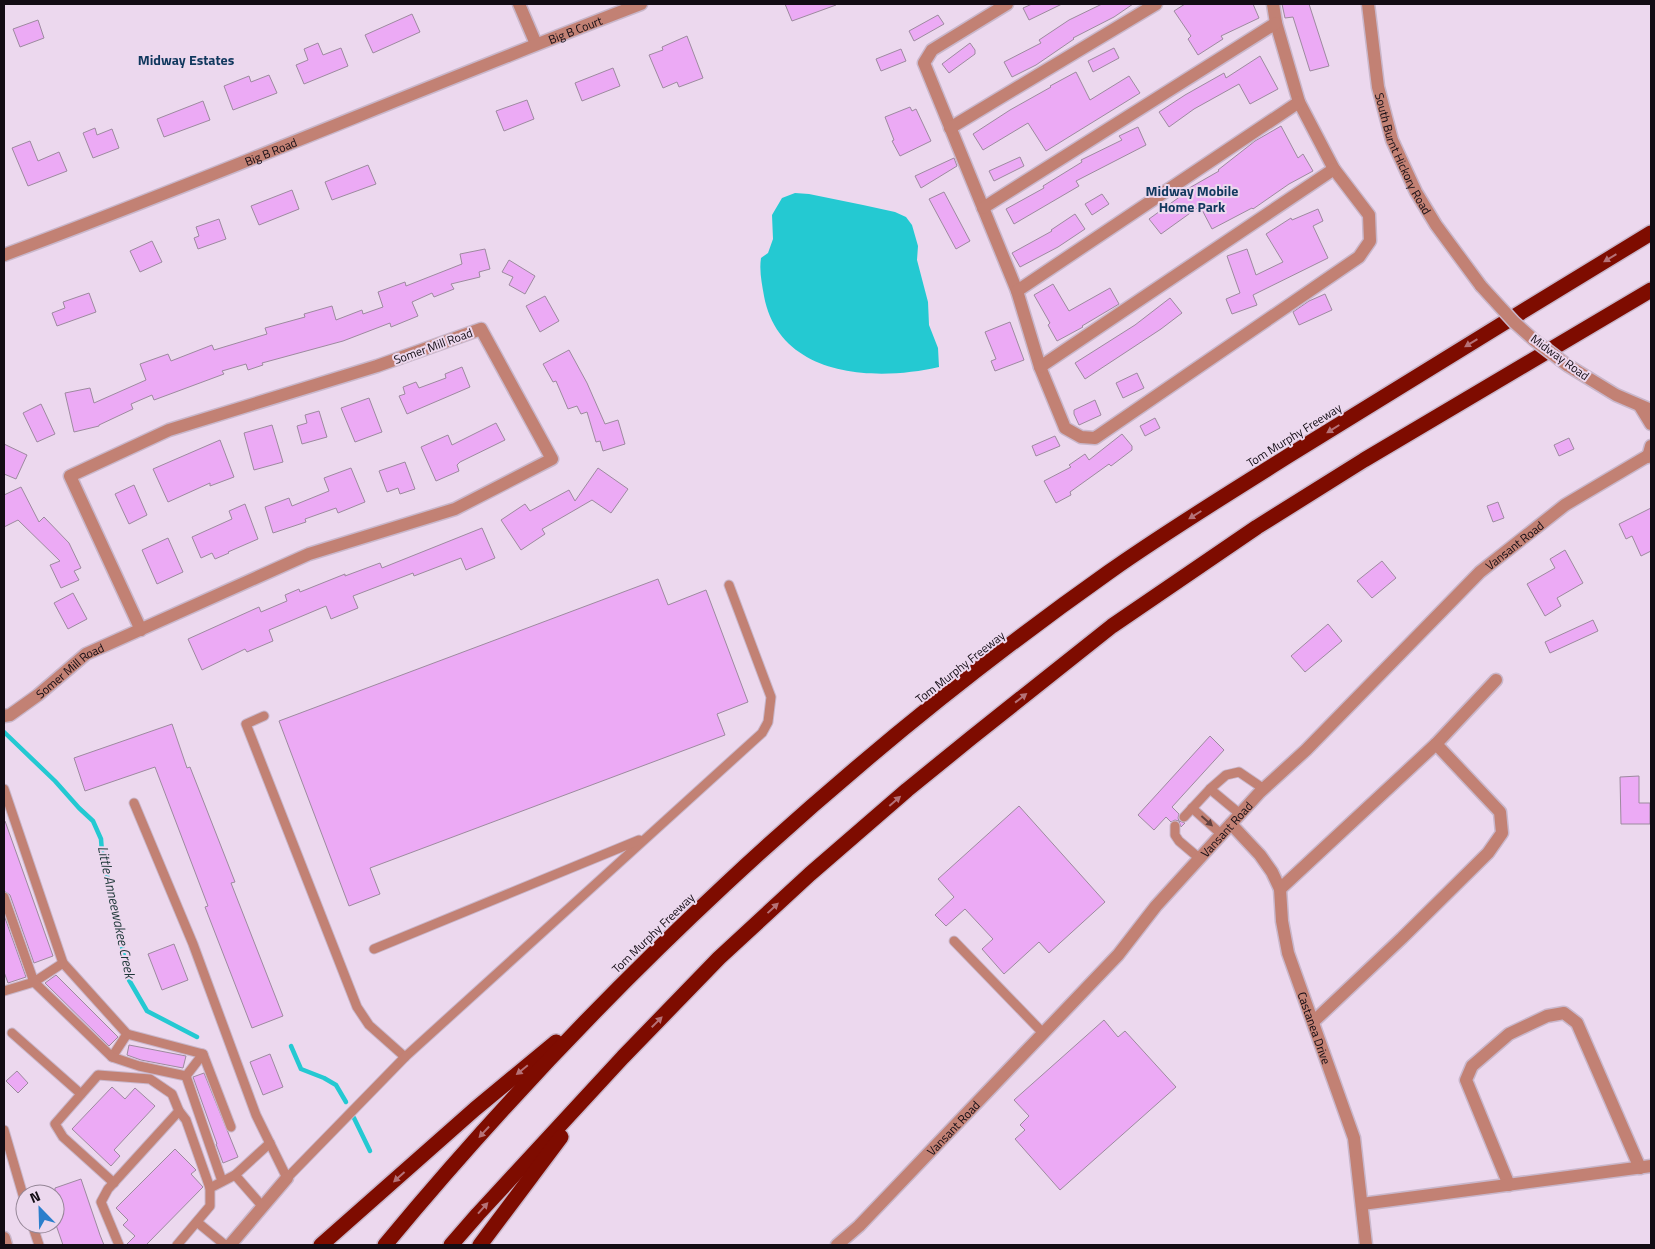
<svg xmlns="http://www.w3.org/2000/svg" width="1655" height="1249" viewBox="0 0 1655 1249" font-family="'Titillium Web',sans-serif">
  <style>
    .water { fill: #24c9d2 }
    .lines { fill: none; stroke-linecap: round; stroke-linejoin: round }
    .stream { stroke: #24c9d2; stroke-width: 4.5 }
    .building { fill: #ecaaf5; stroke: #9d8a9f }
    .service-casing { stroke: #c9b7cb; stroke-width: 11 }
    .minor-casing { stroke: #c9b7cb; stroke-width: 15 }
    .tertiary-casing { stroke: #c9b7cb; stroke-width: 15 }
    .motorway-casing { stroke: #c9b7cb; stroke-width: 18 }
    .service { stroke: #c28174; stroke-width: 9 }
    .minor { stroke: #c28174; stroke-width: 12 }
    .tertiary { stroke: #c28174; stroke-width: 12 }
    .motorway { stroke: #7e0c00; stroke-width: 15 }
    .tertiary-bridge-casing { stroke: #c9b7cb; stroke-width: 15; stroke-linecap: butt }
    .tertiary-bridge { stroke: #c28174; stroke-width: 12 }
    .oneway { fill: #b57277 }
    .oneway2 { fill: #62413f }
    .labels { text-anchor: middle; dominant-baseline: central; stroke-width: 4; stroke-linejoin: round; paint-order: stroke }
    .street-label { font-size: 12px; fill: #130c14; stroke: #ecd8ee }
    .neighbourhood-label { font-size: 14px; font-weight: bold; fill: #10375d; stroke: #ecd8ee }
    .water-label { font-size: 14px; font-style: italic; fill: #1d3637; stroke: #ecd8ee }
  </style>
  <rect width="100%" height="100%" fill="#ecd8ee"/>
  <path class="water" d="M 795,193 L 809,194 L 863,205 L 895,212 L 906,217 L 912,225 L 918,246 L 917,260 L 928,302 L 929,325 L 938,348 L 939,367 C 874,382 779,377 764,296 C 762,284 759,271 761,258 L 768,253 L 773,239 L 772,215 L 782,198 Z"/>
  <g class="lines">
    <g class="stream">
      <polyline points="4,732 55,781 79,808 93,821 101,839 102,852 129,980 147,1011 197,1037"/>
      <polyline points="291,1046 301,1069 324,1078 336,1085 346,1102"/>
      <polyline points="354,1118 370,1151"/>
    </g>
  </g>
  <g class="building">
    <polygon points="785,4 836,4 836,5 792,21"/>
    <polygon points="1032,4 1062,4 1029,20 1023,8"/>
    <polygon points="1102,4 1133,4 1114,17 1073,38 1074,39 1036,65 1012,77 1004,62 1041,43 1039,40 1069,20"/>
    <polygon points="1185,4 1253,4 1259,18 1221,36 1223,39 1198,55 1188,39 1191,36 1174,11"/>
    <polygon points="1282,4 1309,4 1329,66 1310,71 1293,17 1285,18"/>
    <polygon points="412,14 420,32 373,53 365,35"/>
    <polygon points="938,15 944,24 914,41 909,31"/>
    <polygon points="38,20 44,38 20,47 13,29"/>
    <polygon points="687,36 703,78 679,87 677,82 663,88 649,55 663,50 662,47"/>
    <polygon points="318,43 323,55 341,48 348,66 304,84 296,65 308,60 304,49"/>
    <polygon points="970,43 975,50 975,54 949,73 942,64"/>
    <polygon points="1114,48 1119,58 1093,72 1088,61"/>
    <polygon points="901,49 906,61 881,71 876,59"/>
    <polygon points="1260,56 1278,89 1250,104 1239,84 1194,109 1169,127 1159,112 1185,95 1224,73 1226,78"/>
    <polygon points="613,68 620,86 582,101 575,83"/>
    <polygon points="1076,72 1090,100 1129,76 1140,93 1046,151 1028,123 983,150 973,134 1010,110 1051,87 1050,86"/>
    <polygon points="269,75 277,93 233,110 224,86 249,76 251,82"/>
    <polygon points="527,100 534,119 504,131 496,111"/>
    <polygon points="203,101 210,120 164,137 157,119"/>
    <polygon points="910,107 912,111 916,109 931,141 900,156 892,141 894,140 885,117"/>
    <polygon points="1281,126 1298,158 1303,154 1313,171 1289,184 1253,209 1252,208 1212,229 1200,206 1161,234 1149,219 1185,193 1184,191 1219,171 1218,170 1255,141"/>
    <polygon points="1138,127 1146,145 1076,181 1079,186 1014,224 1006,209 1044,188 1043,186 1082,162 1081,160 1122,140 1119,136"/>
    <polygon points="95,128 97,135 112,129 119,148 93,158 83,133"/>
    <polygon points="30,141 38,161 59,152 67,171 28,186 12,148"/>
    <polygon points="1020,157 1024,166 994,181 989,171"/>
    <polygon points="954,158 957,166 921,188 915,176"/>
    <polygon points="368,165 376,184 332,200 325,182"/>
    <polygon points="292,190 299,209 259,225 251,206"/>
    <polygon points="944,192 970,241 956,249 929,199"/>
    <polygon points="1102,194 1109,204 1092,215 1085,204"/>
    <polygon points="1318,209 1323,221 1313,226 1328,258 1253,295 1257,305 1232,314 1226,299 1240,293 1227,256 1247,249 1256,275 1283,262 1266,234 1291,218 1292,220"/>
    <polygon points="1075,214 1085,229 1058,247 1020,267 1012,253 1052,231 1051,230"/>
    <polygon points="219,219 226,239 198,249 194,238 199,236 196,227"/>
    <polygon points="152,241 162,262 140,272 130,251"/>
    <polygon points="485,249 490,269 479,272 480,277 451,284 454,289 434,297 432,293 412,302 418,316 391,327 390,323 343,341 262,363 263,365 248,370 246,364 222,371 224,374 154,400 152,395 131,404 133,409 99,425 99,426 74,432 65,393 90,388 94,403 146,380 140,364 168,354 171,361 212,345 214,350 267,334 265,328 305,317 304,314 332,306 336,320 362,310 363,314 383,307 378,292 405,282 406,286 462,264 460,254"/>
    <polygon points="509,260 535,276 525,294 509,285 513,277 502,272"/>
    <polygon points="1053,284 1069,311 1110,288 1119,304 1082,326 1083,327 1057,341 1048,325 1050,323 1034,295"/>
    <polygon points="89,293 96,312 57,326 52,313 65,308 63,302"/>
    <polygon points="1325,294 1332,310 1299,325 1293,312 1309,301"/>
    <polygon points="545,296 559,321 540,332 526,306"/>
    <polygon points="1170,298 1182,313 1161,329 1085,379 1075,363 1135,325"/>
    <polygon points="1010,322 1024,360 995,371 991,361 996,359 985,332"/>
    <polygon points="569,350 587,383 605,424 618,420 625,444 603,451 600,441 596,442 587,412 581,414 577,406 568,409 556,381 553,382 543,364"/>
    <polygon points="462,367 470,387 407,414 399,396 405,394 403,387 416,382 419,388 446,378 445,374"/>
    <polygon points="1137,373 1144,388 1123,398 1116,383"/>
    <polygon points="369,398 382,432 355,442 341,408"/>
    <polygon points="1095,400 1101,415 1079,425 1074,414 1074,410"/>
    <polygon points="41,404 55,434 37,442 23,413"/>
    <polygon points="319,411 327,437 302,444 297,426 307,423 305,415"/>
    <polygon points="1155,418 1160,428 1145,436 1140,426"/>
    <polygon points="496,423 505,440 460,462 457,465 459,471 436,481 421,447 448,435 452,445"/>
    <polygon points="272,425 283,462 254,470 244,433"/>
    <polygon points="1122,434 1132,446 1132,450 1111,466 1109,464 1070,492 1071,495 1056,503 1044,481 1071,467 1069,465 1085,454 1089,460"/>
    <polygon points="1055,436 1060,446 1036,456 1032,446"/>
    <polygon points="1569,438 1574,449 1559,456 1554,445"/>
    <polygon points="220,440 234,477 210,486 210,483 168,502 153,469"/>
    <polygon points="4,444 27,455 16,479 4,474"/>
    <polygon points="405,462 415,489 400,494 398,488 387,492 379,471"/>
    <polygon points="351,468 365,502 338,513 336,508 305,519 306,522 273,533 265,507 289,498 292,506 329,491 324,478"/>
    <polygon points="598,468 628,489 611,513 592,500 542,529 545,534 521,550 501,520 525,504 530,511 569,490 575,501"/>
    <polygon points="134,485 147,515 129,524 115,494"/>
    <polygon points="21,487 39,522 44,517 69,543 81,568 74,571 79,580 61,588 50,565 60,561 18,520 4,527 4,495"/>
    <polygon points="1498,502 1504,518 1493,522 1487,506"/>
    <polygon points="245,504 258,539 228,552 229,553 215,559 212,553 201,558 192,537 232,519 229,511"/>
    <polygon points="1651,508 1651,551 1641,556 1632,536 1626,539 1619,524"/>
    <polygon points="482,528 495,558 466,570 461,558 414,576 413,573 353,596 358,608 331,619 326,606 269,630 273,641 247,652 245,649 202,670 188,639 259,607 261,612 287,601 285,595 299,589 300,592 345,574 345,576 380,563 382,568"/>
    <polygon points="168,538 183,572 157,584 142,550"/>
    <polygon points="1565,550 1583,583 1557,598 1561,606 1545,616 1527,584 1555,568 1550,559"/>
    <polygon points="1382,561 1396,578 1372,598 1357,581"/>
    <polygon points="658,579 668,605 706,590 748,702 717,714 725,735 370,868 380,894 349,906 279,721"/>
    <polygon points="73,593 87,619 68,629 54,603"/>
    <polygon points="1593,620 1598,631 1550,653 1545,642"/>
    <polygon points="1328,624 1342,641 1305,672 1291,656"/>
    <polygon points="172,724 187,768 190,767 235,882 231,883 283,1016 252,1028 205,907 208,906 155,767 85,791 74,758"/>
    <polygon points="1210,736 1224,750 1172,807 1179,814 1178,818 1179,821 1185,823 1181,827 1179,821 1175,820 1171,822 1166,817 1154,830 1138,815"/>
    <polygon points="1639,776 1639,803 1650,803 1650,824 1621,824 1620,777"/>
    <polygon points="1019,806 1105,902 1049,953 1039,942 1004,974 982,949 993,939 965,909 946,926 935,915 954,897 938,879"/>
    <polygon points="4,821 5,821 53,956 34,963 10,895 4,891"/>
    <polygon points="4,915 26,977 8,983 4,972"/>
    <polygon points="174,944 188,980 162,990 148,954"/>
    <polygon points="56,975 118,1037 109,1046 45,983"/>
    <polygon points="1104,1020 1118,1037 1125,1031 1176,1087 1060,1190 1015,1139 1025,1130 1020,1125 1029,1116 1014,1100"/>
    <polygon points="129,1045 186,1056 183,1068 141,1060 127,1055"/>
    <polygon points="270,1054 283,1087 263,1095 250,1062"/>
    <polygon points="17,1071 28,1083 18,1093 6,1081"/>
    <polygon points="204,1073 238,1157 223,1163 216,1144 217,1144 193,1077"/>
    <polygon points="112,1087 125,1099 135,1088 155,1106 114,1150 120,1156 111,1166 72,1129"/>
    <polygon points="175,1149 196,1170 191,1174 203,1187 146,1245 126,1245 135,1236 123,1225 128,1220 116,1208"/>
    <polygon points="81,1179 100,1235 104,1245 63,1245 55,1222 55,1188"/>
  </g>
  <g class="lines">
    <defs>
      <g id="service">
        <polyline points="264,716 246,724 357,1007 369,1025 405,1057"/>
        <polyline points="4,789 63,963 127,1034 112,1057"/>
        <polyline points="1210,789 1240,814"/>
        <polyline points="134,803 193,944 256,1115 287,1178 405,1057 762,733 768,722 771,697 729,585"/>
        <polyline points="1192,808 1221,834"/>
        <polyline points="1184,817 1210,789 1226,775 1239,772 1264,789"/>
        <polyline points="1175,826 1175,835 1179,841 1199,858"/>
        <polyline points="4,897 34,982 63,963"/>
        <polyline points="954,941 1043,1033"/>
        <polyline points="374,949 639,840"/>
        <polyline points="4,991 34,982 112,1057 139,1066 186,1076 222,1181"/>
        <polyline points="12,1033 81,1094"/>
        <polyline points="127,1034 203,1054"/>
        <polyline points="186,1076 203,1054 231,1127"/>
        <polyline points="4,1130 25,1202"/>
        <polyline points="114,1183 63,1137 55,1124 98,1075 150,1079 172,1094 179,1111"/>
        <polyline points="263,1207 235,1175 270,1143"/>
        <polyline points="197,1222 225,1245"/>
        <polyline points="32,1224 39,1245"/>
        <polyline points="119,1245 101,1202 108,1189 179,1111 186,1120 210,1188"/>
        <polyline points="177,1245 210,1206 210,1188 235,1175"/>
      </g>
      <g id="minor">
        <polyline points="519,4 536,44"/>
        <polyline points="1007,4 932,50 924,63 1017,291 1040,367 1065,428 1081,437 1095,438 1359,257 1370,241 1369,215 1334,169 1299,102 1276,23 1273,4"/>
        <polyline points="950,128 1156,4"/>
        <polyline points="983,208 1276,23"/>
        <path id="s1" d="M 4,255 C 218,176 428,85 641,4"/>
        <polyline points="1017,291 1299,102"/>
        <polyline points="1040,367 1334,169"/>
        <path id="s2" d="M 4,716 L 10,715 L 38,695 L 86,654 L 309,554 L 455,509 L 552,459 L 481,329 L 377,366 L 169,430 L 70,476 L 141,630"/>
        <polyline points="1436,744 1496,680"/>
        <path id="s3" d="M 1231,824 L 1260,855 L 1272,872 L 1280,889 L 1282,921 L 1288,953 L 1354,1138 L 1366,1245"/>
        <polyline points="1280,889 1436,744 1500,812 1502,833 1488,853 1402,938 1313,1022"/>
        <polyline points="1509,1185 1466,1080 1472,1066 1509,1034 1547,1016 1564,1013 1577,1023 1640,1168"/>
        <polyline points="1362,1204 1651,1166"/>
        <polyline points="4,1238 6,1245"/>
        <polyline points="230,1245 287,1178"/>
        <path id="s4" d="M 837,1245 L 859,1226 L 1118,955 L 1156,906 L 1260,792 L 1306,750 L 1480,572 L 1565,505 L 1651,454"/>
      </g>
      <g id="tertiary">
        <path id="s5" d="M 1368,4 L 1378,87 L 1392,140 L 1416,192 L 1436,225 L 1481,286"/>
        <polyline points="1567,365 1616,395 1651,410"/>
        <polyline points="1640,406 1651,424"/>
        <polyline points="1648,457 1651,446"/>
      </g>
      <g id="motorway">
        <polyline points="321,1245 475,1109 556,1042"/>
        <path d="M 385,1245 C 595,992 840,762 1109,572 C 1167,531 1228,494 1288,456 C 1408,381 1530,307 1651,233"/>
        <polyline points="451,1245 478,1214 623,1057 719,958 810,874 907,790 971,738 1112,626 1257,527 1364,460 1651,290"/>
        <polyline points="480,1245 561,1137"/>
      </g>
    </defs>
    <use href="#service" class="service-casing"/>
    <use href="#minor" class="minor-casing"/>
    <use href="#tertiary" class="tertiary-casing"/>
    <use href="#motorway" class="motorway-casing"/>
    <use href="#service" class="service"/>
    <use href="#minor" class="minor"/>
    <use href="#tertiary" class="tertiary"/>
    <use href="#motorway" class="motorway"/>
    <defs>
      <polyline id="tertiary-bridge" points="1481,286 1514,322 1534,340 1567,365"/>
    </defs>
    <use href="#tertiary-bridge" class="tertiary-bridge-casing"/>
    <use href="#tertiary-bridge" class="tertiary-bridge"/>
  </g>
  <defs><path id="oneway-solid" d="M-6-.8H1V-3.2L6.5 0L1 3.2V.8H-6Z" transform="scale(1.25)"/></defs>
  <g class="oneway">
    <use href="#oneway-solid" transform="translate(1610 258) rotate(149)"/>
    <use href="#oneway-solid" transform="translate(1471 343) rotate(149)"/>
    <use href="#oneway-solid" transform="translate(1333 429) rotate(148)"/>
    <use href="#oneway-solid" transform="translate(1195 515) rotate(148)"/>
    <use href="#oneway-solid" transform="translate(1021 698) rotate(-38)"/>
    <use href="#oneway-solid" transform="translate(895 801) rotate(-41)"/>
    <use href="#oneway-solid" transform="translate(773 908) rotate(-43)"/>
    <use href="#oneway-solid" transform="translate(657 1022) rotate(-45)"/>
    <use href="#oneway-solid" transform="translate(522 1070) rotate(141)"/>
    <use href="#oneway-solid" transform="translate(484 1132) rotate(133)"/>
    <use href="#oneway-solid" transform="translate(399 1177) rotate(138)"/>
    <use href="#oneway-solid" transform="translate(483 1208) rotate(-48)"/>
  </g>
  <use class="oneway2" href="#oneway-solid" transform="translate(1207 821) rotate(42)"/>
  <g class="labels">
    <g class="street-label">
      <text stroke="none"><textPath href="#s1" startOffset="614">Big B Court</textPath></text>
      <text stroke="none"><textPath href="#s1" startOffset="286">Big B Road</textPath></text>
      <text stroke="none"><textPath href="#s5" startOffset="155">South Burnt Hickory Road</textPath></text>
      <text transform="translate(433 346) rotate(-20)">Somer Mill Road</text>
      <text transform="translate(1560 357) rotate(36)">Midway Road</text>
      <text transform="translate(1294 435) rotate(-32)">Tom Murphy Freeway</text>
      <text stroke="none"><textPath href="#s4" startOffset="975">Vansant Road</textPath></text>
      <text transform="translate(960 667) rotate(-38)">Tom Murphy Freeway</text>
      <text stroke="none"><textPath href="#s2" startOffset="81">Somer Mill Road</textPath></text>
      <text stroke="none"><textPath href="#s4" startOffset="570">Vansant Road</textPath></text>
      <text transform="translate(653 933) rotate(-44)">Tom Murphy Freeway</text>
      <text stroke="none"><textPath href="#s3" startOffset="226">Castanea Drive</textPath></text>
      <text stroke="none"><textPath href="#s4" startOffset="165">Vansant Road</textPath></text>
    </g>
    <g class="neighbourhood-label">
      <text x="186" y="59">Midway Estates</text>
      <text x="1192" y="190">Midway Mobile<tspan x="1192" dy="16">Home Park</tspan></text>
    </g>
    <g class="water-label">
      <text transform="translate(117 912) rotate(78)">Little Anneewakee Creek</text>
    </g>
  </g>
  <rect width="1655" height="1249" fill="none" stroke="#130c14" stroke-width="10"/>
  <g transform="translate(40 1209) rotate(337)"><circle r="24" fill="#ecd8ee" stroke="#958697"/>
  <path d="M0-4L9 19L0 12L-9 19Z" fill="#2b7ecc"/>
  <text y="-8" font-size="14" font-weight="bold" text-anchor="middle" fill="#130c14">N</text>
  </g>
</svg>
